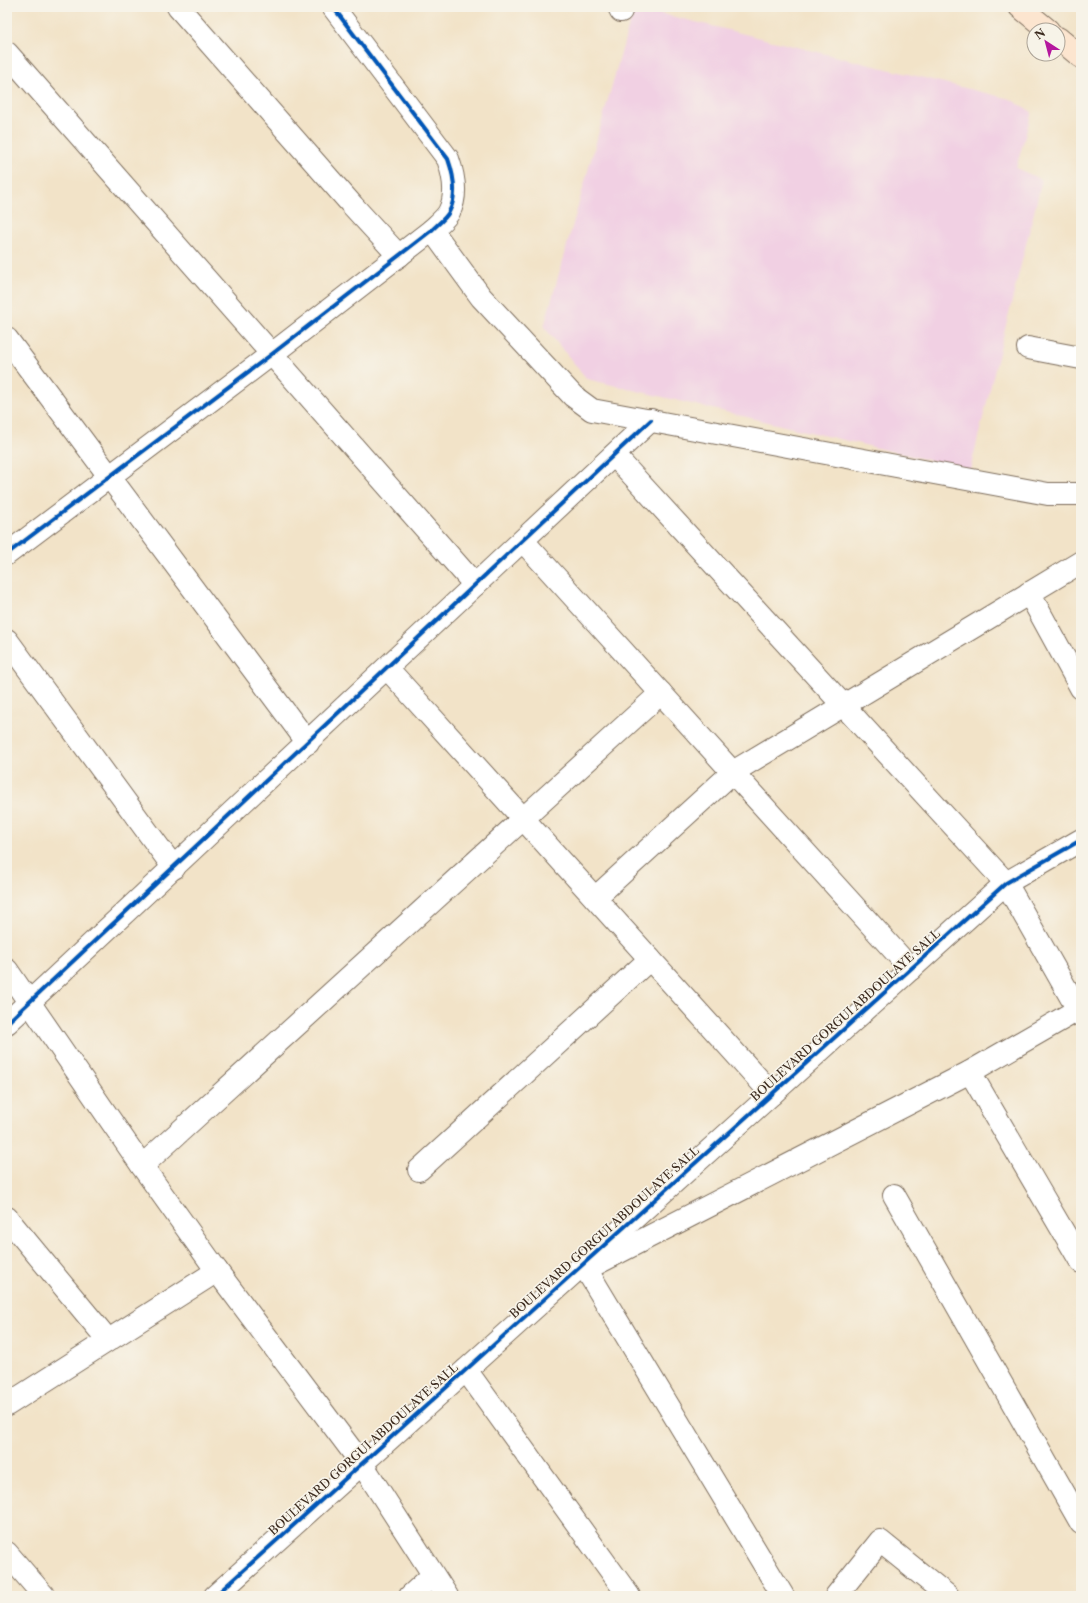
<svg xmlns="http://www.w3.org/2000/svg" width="1088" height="1603" viewBox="0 0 1088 1603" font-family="'Libre Caslon Text',serif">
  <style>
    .built { fill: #f1d0e3 }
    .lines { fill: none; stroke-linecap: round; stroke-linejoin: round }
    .street-casing { stroke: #7b6b5a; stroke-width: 24 }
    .secondary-casing { stroke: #7b6b5a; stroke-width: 24 }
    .street { stroke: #fff; stroke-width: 22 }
    .secondary { stroke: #fce5cf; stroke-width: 22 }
    .cycleway-casing { stroke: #f7f3e8; stroke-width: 6 }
    .cycleway { stroke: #0057b8; stroke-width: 4 }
    .labels { text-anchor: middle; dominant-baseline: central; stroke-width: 3.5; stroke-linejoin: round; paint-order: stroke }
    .street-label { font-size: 12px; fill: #3b2a1e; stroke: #f7f3e8 }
  </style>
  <rect width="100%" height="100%" fill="#f7f3e8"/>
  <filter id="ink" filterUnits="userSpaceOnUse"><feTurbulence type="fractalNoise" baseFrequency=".025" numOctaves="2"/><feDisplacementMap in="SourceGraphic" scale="8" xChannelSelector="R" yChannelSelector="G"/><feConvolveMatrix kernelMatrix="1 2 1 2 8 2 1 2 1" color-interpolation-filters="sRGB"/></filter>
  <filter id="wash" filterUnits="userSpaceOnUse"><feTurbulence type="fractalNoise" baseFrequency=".012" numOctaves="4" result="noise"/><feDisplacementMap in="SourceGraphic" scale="16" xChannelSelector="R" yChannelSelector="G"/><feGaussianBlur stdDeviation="0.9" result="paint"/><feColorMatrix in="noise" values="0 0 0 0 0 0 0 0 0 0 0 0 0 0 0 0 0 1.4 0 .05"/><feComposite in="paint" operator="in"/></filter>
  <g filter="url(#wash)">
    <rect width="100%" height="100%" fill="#f2e3c8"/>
    <polygon class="built" points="634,7 1010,99 1032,112 1016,168 1042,180 970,470 587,379 544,327"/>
  </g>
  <g filter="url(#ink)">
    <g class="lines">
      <defs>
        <g id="street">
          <polyline points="178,7 353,206 399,256"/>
          <polyline points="619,7 621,11"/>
          <polyline points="7,53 475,585"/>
          <polyline points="432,230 481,297 573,396 592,410 1048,494 1081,494"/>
          <polyline points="7,339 308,743"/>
          <polyline points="1028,348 1081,358"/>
          <polyline points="614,455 1006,883 1081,1015"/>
          <polyline points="523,541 911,969"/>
          <path d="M 7,554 L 272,354 L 432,230 C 437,225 446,218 449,212 C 458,195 454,176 448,159 L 333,7"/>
          <polyline points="1029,593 1081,688"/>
          <polyline points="7,640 174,868"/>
          <polyline points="387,668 772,1094"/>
          <polyline points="595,898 733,772 1081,562"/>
          <polyline points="7,970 142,1166 217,1271 362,1464 447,1596"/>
          <polyline points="7,1023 651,420"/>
          <polyline points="970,1072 1081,1262"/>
          <polyline points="142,1166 661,693"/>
          <polyline points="419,1170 650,959"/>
          <polyline points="894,1195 1081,1523"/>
          <polyline points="7,1218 108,1340"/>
          <polyline points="583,1264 783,1596"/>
          <polyline points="592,1266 970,1072 1081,1008"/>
          <polyline points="466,1370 629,1596"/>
          <polyline points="7,1405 217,1271"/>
          <polyline points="7,1553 44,1596"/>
          <polyline points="215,1596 1006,883 1081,840"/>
          <polyline points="410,1596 433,1575"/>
          <polyline points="836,1596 880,1541 948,1596"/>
        </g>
        <g id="secondary">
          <polyline points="1020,7 1048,30"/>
          <polyline points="1058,38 1081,57"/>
        </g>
      </defs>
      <use href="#street" class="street-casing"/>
      <use href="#secondary" class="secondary-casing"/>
      <use href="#street" class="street"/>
      <use href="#secondary" class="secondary"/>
      <defs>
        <g id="cycleway">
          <path d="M 7,554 L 272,354 L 432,230 C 437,225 446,218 449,212 C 458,195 454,176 448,159 L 333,7"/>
          <polyline points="7,1023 651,420"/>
          <polyline points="215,1596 1006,883 1081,840"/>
        </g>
      </defs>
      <use href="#cycleway" class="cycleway-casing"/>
      <use href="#cycleway" class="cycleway"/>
    </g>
  </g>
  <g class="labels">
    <g class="street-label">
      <text transform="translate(845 1015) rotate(-42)">BOULEVARD GORGUI ABDOULAYE SALL</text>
      <text transform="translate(604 1232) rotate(-42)">BOULEVARD GORGUI ABDOULAYE SALL</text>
      <text transform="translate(363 1449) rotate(-42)">BOULEVARD GORGUI ABDOULAYE SALL</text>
    </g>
  </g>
  <rect width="1088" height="1603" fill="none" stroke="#f7f3e8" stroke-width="24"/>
  <g transform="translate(1046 42) rotate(324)"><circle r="19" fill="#f7f3e8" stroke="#aca397"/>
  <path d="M0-3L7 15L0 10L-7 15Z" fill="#b5179e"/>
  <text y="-6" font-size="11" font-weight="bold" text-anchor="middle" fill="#3b2a1e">N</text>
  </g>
</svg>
